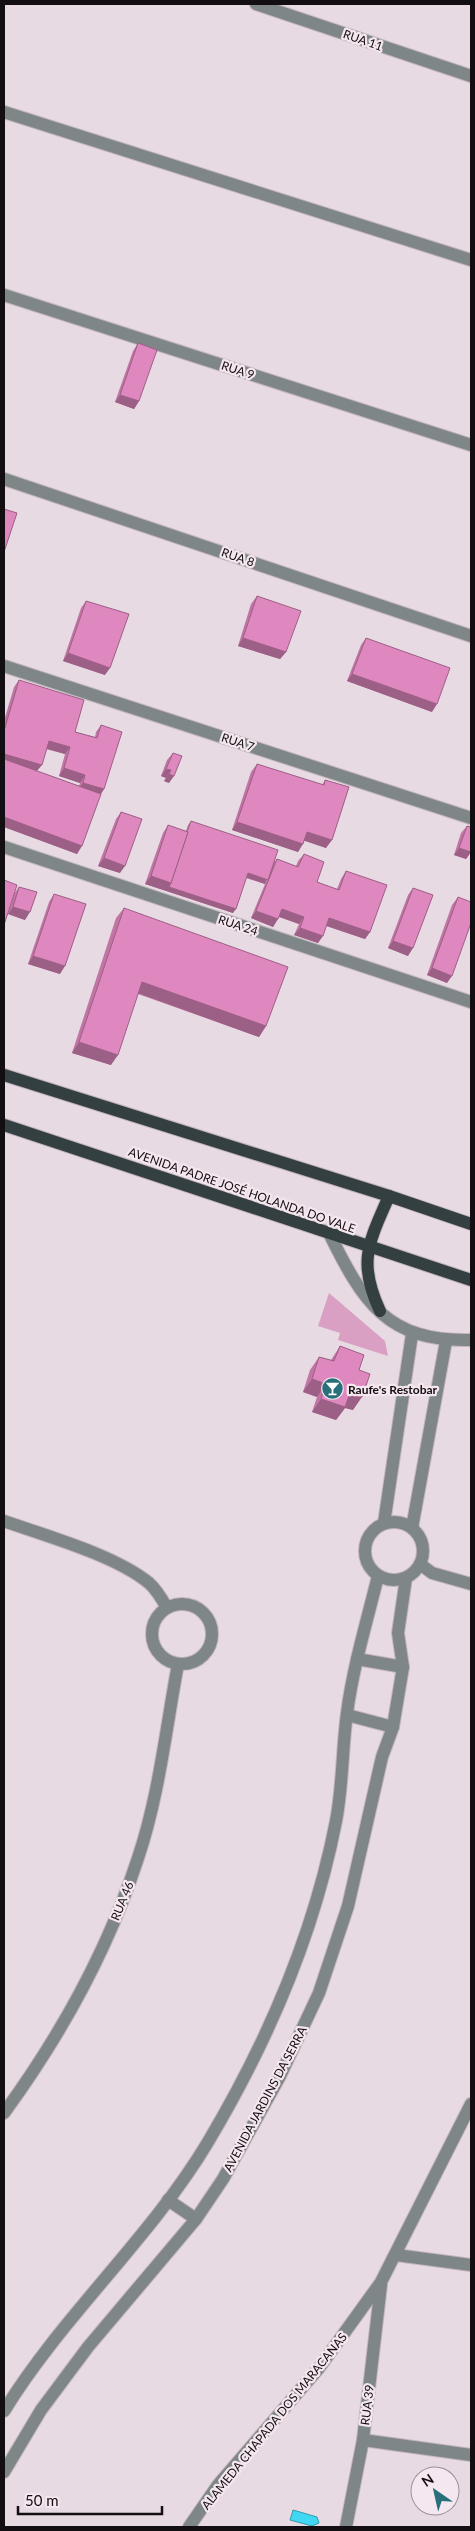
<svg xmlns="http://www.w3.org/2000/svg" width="475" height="2531" viewBox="0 0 475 2531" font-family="Lato,sans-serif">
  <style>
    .grass { fill: #d9a0c3 }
    .water { fill: #3fd7f1; stroke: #329bae }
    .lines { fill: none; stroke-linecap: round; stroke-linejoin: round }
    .street-casing { stroke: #c2b5bc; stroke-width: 14 }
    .primary-casing { stroke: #c2b5bc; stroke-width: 14 }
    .street { stroke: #7f8687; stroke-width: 12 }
    .primary { stroke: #343f42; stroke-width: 12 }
    .wall { fill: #c075a4; fill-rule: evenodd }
    .shaded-wall { fill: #9c5f86 }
    .building { fill: #df88bf; stroke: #9c5f86 }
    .labels { text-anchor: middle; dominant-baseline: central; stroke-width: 4.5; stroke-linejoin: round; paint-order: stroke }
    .street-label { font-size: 12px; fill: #130e11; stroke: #f5e7ef }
    .poi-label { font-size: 12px; font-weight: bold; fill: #130e11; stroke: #f5e7ef; text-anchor: start }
  </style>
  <rect width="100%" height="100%" fill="#e8dae2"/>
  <polygon class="grass" points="329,1293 385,1341 388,1356 338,1340 340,1333 318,1326"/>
  <polygon class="water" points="293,2510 317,2517 319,2523 312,2526 290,2520"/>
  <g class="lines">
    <defs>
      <g id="street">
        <polyline points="256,4 471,76"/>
        <polyline points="4,112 471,260"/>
        <polyline points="4,295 471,445"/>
        <polyline points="4,479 471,636"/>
        <polyline points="4,666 471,818"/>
        <polyline points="4,847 471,1002"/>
        <path d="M 329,1233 C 363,1302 387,1342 471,1340"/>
        <path d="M 4,1521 C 46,1536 115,1555 149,1583 C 157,1590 162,1599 167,1608"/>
        <circle cx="394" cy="1551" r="29"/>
        <polyline points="384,1523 412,1334"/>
        <polyline points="412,1528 446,1341"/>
        <polyline points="420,1564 432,1573 471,1584"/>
        <circle cx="182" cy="1634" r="30"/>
        <polyline points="357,1659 403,1667"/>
        <polyline points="347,1715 393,1727"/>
        <path d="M 4,2113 C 61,2035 108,1950 138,1858 C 159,1796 166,1728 178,1664"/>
        <polyline points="168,2200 196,2219"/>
        <polyline points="396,2255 471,2265"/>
        <path d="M 4,2411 C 63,2315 150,2239 208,2142 C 267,2043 314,1934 336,1821 C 343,1785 342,1749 347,1713 C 353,1667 367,1621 378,1576"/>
        <polyline points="363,2440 471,2455"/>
        <polyline points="4,2472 41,2410 88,2347 196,2219 223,2179 280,2076 319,1993 348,1906 382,1757 393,1727 403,1667 398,1633 406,1578"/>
        <polyline points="189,2527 218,2485 319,2368 381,2282 471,2104"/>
        <polyline points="346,2527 363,2440 381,2285"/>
      </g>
      <g id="primary">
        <polyline points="4,1075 389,1196 471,1224"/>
        <polyline points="4,1125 471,1280"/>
        <path d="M 380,1311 C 357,1262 369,1242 389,1196"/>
      </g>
    </defs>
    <use href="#street" class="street-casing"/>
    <use href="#primary" class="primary-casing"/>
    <use href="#street" class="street"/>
    <use href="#primary" class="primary"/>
  </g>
  <g class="wall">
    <polygon points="138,343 139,401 134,409 115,402 133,351"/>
    <polygon points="257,596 286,652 280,659 238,646 251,604"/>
    <polygon points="86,601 105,675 63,661 81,608"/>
    <polygon points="366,638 432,712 347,681 361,645"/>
    <path d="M 19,680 L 75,732 L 95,737 L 96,732 L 101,725 L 104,789 L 101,794 L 77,854 L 4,827 L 4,721 L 14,687 ZM 46,749 L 65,754 L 59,776 L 80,783 L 79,786 L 37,771 Z"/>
    <polygon points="173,753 169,783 164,781 166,778 161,776 167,760"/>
    <polygon points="257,764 322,785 325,780 326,848 304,840 298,852 232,830 251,772"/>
    <polygon points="121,812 120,873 98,866 116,819"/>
    <polygon points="191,821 274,862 277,859 296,866 298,861 304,854 317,882 337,889 341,879 346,871 370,932 365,939 326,926 318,943 294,935 299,924 279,917 273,927 251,918 265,884 246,878 233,913 145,884 163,833 168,825 186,831 188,825"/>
    <polygon points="467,826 471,827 471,852 466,859 454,855 461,833"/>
    <polygon points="19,887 25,920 8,914 14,894"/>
    <polygon points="413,888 408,956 388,948 408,895"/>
    <polygon points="54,894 60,974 28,964 49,902"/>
    <polygon points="458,897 447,983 427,975 452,905"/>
    <polygon points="124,908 266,1026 259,1037 138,994 111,1065 72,1053 116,918"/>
    <polygon points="340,1346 359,1370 353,1410 345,1408 336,1420 312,1412 317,1397 303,1392 310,1370 319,1357 331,1360"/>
  </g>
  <g class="shaded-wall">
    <polygon points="120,395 139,401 134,409 115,402"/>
    <polygon points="243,638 286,652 280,659 238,646"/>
    <polygon points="68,653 110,668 105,675 63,661"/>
    <polygon points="352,674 437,704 432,712 347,681"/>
    <polygon points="49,741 70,747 65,754 44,748"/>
    <polygon points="4,754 42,765 36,772 4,763"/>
    <polygon points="64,768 85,775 80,783 59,776"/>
    <polygon points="166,769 171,770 166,778 161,776"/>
    <polygon points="169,774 174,776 169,783 164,781"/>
    <polygon points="83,783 104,789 99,797 78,790"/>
    <polygon points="4,817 82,846 77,854 4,827"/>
    <polygon points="237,822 303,844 298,852 232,830"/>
    <polygon points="307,832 332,840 326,848 302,840"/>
    <polygon points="459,848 471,852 466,859 454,855"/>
    <polygon points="104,858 125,866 120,873 98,866"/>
    <polygon points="248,873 266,879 265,884 245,877"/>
    <polygon points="151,876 171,883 236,909 233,913 145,884"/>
    <polygon points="13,907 30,912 25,920 8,914"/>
    <polygon points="282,909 304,917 299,924 277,916"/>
    <polygon points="256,911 278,919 273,927 251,918"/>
    <polygon points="329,918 370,932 365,939 324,925"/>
    <polygon points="300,928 323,936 318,943 294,935"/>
    <polygon points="393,941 413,948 408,956 388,948"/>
    <polygon points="33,956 65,966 60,974 28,964"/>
    <polygon points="432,968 452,976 447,983 427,975"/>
    <polygon points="142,982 266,1026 259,1037 135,992"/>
    <polygon points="79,1042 118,1055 111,1065 72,1053"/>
    <polygon points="312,1379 326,1384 317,1397 303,1392"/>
    <polygon points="350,1393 362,1397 353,1410 345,1408 336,1420 312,1412 321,1399"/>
  </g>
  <g class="building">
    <polygon points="138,343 157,350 139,401 120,395"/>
    <polygon points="4,509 17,513 4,552"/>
    <polygon points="257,596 301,611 286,652 243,638"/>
    <polygon points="86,601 129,614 110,668 68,653"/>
    <polygon points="366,638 450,668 437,704 352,674"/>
    <polygon points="19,680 84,700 75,732 97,738 101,725 122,732 104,789 83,783 85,775 64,768 70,747 49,741 42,765 4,754 4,731"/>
    <polygon points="173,753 182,756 174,776 169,774 171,770 166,769"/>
    <polygon points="4,759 101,794 82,846 4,817"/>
    <polygon points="257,764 324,785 325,780 349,787 332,840 307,832 303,844 237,822"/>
    <polygon points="121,812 142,819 125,866 104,858"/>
    <polygon points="191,821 278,850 268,880 248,873 236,909 169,887 171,883 188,832 187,832"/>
    <polygon points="168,825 188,832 171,883 151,876"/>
    <polygon points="467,826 471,827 471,852 459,848"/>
    <polygon points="304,854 324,862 317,882 339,890 346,871 387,885 370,932 329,918 323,936 300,928 304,917 282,909 278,919 256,911 277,859 298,867"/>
    <polygon points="4,880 17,885 4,925"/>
    <polygon points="19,887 37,892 30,912 13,907"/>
    <polygon points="413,888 433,895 413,948 393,941"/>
    <polygon points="54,894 86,904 65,966 33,956"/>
    <polygon points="458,897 471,902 471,923 452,976 432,968"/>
    <polygon points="124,908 288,967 266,1026 142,982 118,1055 79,1042"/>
    <polygon points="340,1346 364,1355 359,1370 370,1374 362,1397 350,1393 345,1407 321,1399 326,1384 312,1379 319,1357 334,1361"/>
  </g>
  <defs>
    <symbol id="bar-disc" viewBox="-11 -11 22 22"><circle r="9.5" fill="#286f7c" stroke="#f5e7ef"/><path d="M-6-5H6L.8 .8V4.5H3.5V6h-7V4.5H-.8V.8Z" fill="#fff"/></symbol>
  </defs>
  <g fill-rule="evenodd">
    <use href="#bar-disc" x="320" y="1376" width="25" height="25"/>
  </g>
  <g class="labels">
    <g class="street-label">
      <text transform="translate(363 40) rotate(19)">RUA 11</text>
      <text transform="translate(238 370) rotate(18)">RUA 9</text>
      <text transform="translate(238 557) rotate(19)">RUA 8</text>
      <text transform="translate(238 742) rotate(18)">RUA 7</text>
      <text transform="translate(238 925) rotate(18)">RUA 24</text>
      <text transform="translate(242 1190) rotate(19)">AVENIDA PADRE JOSÉ HOLANDA DO VALE</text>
      <text transform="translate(122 1901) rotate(-68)">RUA 46</text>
      <text transform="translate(265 2099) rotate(-62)">AVENIDA JARDINS DA SERRA</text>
      <text transform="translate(367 2405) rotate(-83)">RUA 39</text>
      <text transform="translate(274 2421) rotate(-51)">ALAMEDA CHAPADA DOS MARACANAS</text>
    </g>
    <g class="poi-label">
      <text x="348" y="1389">Raufe's Restobar</text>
    </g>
  </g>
  <rect width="475" height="2531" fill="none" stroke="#130e11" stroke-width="10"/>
  <g transform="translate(435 2491) rotate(326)"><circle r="24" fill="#f5e7ef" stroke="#9b9096"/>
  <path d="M0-4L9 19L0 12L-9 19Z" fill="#286f7c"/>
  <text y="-8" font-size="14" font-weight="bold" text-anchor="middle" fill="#130e11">N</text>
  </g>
  <path d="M18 2506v8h144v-8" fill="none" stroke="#130e11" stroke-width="2.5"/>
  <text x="25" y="2506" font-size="15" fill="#130e11" stroke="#f5e7ef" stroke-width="4" paint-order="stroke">50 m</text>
</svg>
